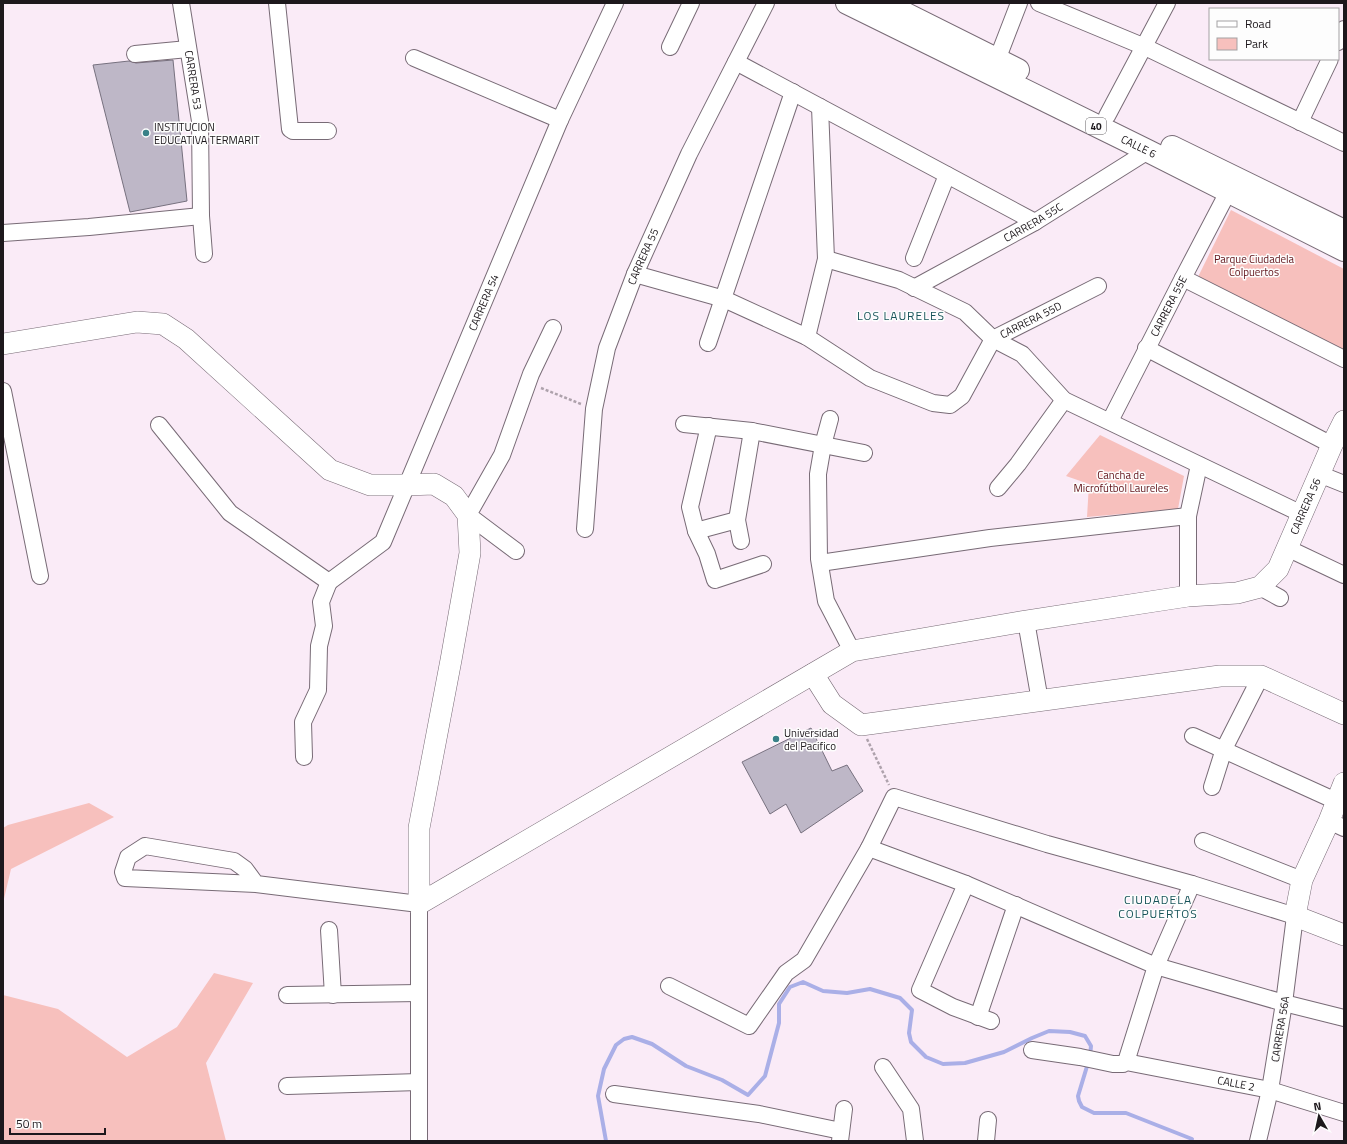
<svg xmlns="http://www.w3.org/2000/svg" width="1347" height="1144" viewBox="0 0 1347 1144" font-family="'Titillium Web',sans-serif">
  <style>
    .green { fill: #f7c0bd }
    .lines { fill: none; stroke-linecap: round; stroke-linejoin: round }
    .stream { stroke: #aaafe7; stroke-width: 4 }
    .building { fill: #beb7c7; stroke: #77717f }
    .minor-casing { stroke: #786b76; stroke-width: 18 }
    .major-casing { stroke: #786b76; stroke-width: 22 }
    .highway-casing { stroke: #786b76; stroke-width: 24 }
    .path { stroke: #aea2ac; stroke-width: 2.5; stroke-dasharray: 3 2; stroke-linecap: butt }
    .minor { stroke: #fff; stroke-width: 16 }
    .major { stroke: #fff; stroke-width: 21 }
    .highway { stroke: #fff; stroke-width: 22 }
    .poi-dot { fill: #398188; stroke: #fdfdfd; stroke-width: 1.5 }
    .labels { text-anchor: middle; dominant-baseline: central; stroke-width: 3; stroke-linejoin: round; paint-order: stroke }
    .shield { fill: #fdfdfd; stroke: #605d60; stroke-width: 1 }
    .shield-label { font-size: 10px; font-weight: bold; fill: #1d181c }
    .street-label { font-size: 11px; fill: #1d181c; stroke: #fdfdfd }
    .poi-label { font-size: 11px; fill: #1d181c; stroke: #fdfdfd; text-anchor: start }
    .park-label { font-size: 11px; fill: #611319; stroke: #fdfdfd }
    .neighbourhood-label { font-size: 12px; letter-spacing: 1px; fill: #175359; stroke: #fdfdfd }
  </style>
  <rect width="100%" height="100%" fill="#faebf7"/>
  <g class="green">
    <polygon points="1231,210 1344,269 1344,353 1197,279"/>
    <polygon points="1100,435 1184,476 1178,509 1087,517 1089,484 1066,476"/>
    <polygon points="89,803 114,817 11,869 3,903 3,828 8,825"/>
    <polygon points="214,973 253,983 206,1063 226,1141 3,1141 3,995 58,1009 127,1057 177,1027"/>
  </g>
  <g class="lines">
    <g class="stream">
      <polyline points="1088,1063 1078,1096 1079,1101 1082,1107 1094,1113 1126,1113 1192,1139 1191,1141"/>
      <polyline points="606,1141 598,1096 604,1069 616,1045 624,1039 632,1037 652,1044 686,1066 722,1080 748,1095 765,1076 779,1023 779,1004 790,987 803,982 823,991 847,993 870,989 900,998 912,1010 909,1033 911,1042 926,1057 943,1064 965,1063 1004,1052 1032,1038 1049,1031 1070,1032 1085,1036 1091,1046 1090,1056"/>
    </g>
  </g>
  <g class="building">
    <polygon points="173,60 187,201 130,212 93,65 129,61 136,63"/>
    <polygon points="811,728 832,771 847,765 863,791 801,833 786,804 770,814 742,762"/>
  </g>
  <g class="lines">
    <defs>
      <g id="minor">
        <path id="s1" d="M 181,3 L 200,121 L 201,216 L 204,254"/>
        <polyline points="277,3 290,129 293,131 328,131"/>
        <polyline points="1039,3 1145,47 1344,143"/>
        <polyline points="1338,42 1344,29"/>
        <polyline points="670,47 691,3"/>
        <polyline points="135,54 188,49"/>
        <polyline points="414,58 560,120"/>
        <polyline points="997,60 1019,3"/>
        <polyline points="736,62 1035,222"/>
        <polyline points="1107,116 1167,3"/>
        <polyline points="1300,122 1330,59"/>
        <polyline points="3,233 89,227 201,216"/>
        <polyline points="914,258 947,175"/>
        <polyline points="826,259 899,280 965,312 993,339 1022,354 1064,400 1302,514"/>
        <path id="s2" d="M 635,274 L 724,299 L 807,337 L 870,378 L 933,403 L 950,405 L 962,396 L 993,339 L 1098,286"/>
        <polyline points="1183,278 1344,359"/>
        <path id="s3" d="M 914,288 L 1035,222 L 1148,151"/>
        <polyline points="807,337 826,259 820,107"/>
        <polyline points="708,343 793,92"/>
        <polyline points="1146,348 1332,445"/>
        <polyline points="3,391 40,576"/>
        <polyline points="830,419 823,445 818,474 819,559 826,601 852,651"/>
        <path id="s4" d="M 1110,421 L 1183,278 L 1228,192"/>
        <polyline points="684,424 752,431 864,453"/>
        <polyline points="159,425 230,513 329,582"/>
        <polyline points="709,426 690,507 696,531 707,554 715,580 763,564"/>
        <polyline points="1319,474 1344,484"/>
        <polyline points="998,488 1018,464 1064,400"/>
        <path id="s5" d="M 585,529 L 594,409 L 607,348 L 635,274 L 689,154 L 766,3"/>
        <polyline points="696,531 737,520"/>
        <polyline points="741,541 737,520 752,431"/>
        <polyline points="1287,548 1344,575"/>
        <polyline points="516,551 468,515 502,455 531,374 553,328"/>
        <polyline points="820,563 990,538 1188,516"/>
        <path id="s6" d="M 329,582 L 383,542 L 560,120 L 615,3"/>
        <polyline points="1260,587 1280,598"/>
        <polyline points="1188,596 1188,516 1199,465"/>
        <polyline points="1026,621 1040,701"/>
        <polyline points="1193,736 1336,801"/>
        <polyline points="304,757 303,722 318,690 319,646 324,626 321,602 329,582"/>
        <polyline points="1212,787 1224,749 1261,676"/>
        <polyline points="1329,821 1344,828"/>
        <polyline points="1203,841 1302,880"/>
        <polyline points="869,848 966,884 1156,966 1284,1003 1344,1018"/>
        <polyline points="256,884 245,869 234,861 145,846 128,857 123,872 125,878 256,884 419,904 419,1141"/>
        <polyline points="966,884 920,990 953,1007 991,1021"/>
        <polyline points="329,930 333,995"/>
        <polyline points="669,986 749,1026 786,973 804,960 869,848 894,797 1047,844 1192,884 1295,916 1284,1003 1270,1090 1258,1141"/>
        <polyline points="287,995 419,993"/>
        <polyline points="978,1017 1016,905"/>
        <path id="s7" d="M 1032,1050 L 1080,1057 L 1113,1064 L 1123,1064 L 1126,1062 L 1270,1090 L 1344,1113"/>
        <polyline points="1126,1062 1156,966 1192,884"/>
        <polyline points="883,1067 911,1109 915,1141"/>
        <polyline points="287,1086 419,1082"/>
        <polyline points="614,1094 759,1114 841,1131"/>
        <polyline points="840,1141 844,1109"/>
        <polyline points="986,1141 988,1120"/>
      </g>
      <g id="major">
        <path id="s8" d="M 3,344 L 137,322 L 163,324 L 186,339 L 330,470 L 370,485 L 406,485 L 434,484 L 454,496 L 468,515 L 470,553 L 451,660 L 419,828 L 419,904 L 852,651 L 1026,621 L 1188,596 L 1237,593 L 1260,587 L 1278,569 L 1332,445 L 1344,421"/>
        <polyline points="813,674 832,704 861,725 1220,676 1261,676 1344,714"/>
        <polyline points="1344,783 1329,821 1302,880 1295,916 1344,935"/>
      </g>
      <g id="highway">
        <path id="s9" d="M 847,3 L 1148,151 L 1344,250"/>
        <polyline points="884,3 1018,70"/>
        <polyline points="1172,147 1344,231"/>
      </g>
    </defs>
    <use href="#minor" class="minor-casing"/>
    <use href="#major" class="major-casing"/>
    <use href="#highway" class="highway-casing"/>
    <g class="path">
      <polyline points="541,388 581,404"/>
      <polyline points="867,739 889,785"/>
    </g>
    <use href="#minor" class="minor"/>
    <use href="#major" class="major"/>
    <use href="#highway" class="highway"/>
  </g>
  <g class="poi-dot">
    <circle cx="146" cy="133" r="4"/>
    <circle cx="776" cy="739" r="4"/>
  </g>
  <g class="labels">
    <rect class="shield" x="1086" y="118" width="20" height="16" rx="3"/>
    <g class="shield-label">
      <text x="1096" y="126">40</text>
    </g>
    <g class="street-label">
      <text stroke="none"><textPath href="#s1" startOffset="78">CARRERA 53</textPath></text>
      <text stroke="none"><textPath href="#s9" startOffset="325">CALLE 6</textPath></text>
      <text stroke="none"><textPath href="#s3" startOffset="136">CARRERA 55C</textPath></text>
      <text stroke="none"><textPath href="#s5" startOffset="281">CARRERA 55</textPath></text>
      <text stroke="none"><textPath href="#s6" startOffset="327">CARRERA 54</textPath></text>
      <text stroke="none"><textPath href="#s4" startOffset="129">CARRERA 55E</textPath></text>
      <text stroke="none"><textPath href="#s2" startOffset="466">CARRERA 55D</textPath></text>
      <text stroke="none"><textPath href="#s8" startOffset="1940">CARRERA 56</textPath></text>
      <text transform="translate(1280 1029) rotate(-81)">CARRERA 56A</text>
      <text stroke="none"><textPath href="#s7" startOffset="208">CALLE 2</textPath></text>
    </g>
    <g class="poi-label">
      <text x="154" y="127">INSTITUCION<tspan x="154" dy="13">EDUCATIVA TERMARIT</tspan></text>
      <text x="784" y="733">Universidad<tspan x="784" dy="13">del Pacifico</tspan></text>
    </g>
    <g class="park-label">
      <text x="1254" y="259">Parque Ciudadela<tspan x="1254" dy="13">Colpuertos</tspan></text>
      <text x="1121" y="475">Cancha de<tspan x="1121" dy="13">Microfútbol Laureles</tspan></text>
    </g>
    <g class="neighbourhood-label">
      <text x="901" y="315">LOS LAURELES</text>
      <text x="1158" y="899">CIUDADELA<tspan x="1158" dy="14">COLPUERTOS</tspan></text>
    </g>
  </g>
  <rect width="1347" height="1144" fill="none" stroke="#1d181c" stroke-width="8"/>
  <rect x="1209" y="8" width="130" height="52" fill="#fdfdfd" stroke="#a3a1a3"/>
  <rect x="1217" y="21" width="20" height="6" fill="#ffffff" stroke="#a3a1a3"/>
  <text x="1245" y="28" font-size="12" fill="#1d181c">Road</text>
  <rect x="1217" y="38" width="20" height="12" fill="#f7c0bd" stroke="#a3a1a3"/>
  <text x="1245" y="48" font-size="12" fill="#1d181c">Park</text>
  <g transform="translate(1319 1116) rotate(351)" stroke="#fdfdfd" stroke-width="3" paint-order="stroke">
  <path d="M0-3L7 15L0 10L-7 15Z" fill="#1d181c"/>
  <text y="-6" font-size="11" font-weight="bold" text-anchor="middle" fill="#1d181c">N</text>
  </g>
  <path d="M10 1128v6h95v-6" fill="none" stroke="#1d181c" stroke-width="2"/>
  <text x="16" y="1128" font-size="12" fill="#1d181c" stroke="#fdfdfd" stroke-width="3" paint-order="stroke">50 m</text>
</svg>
